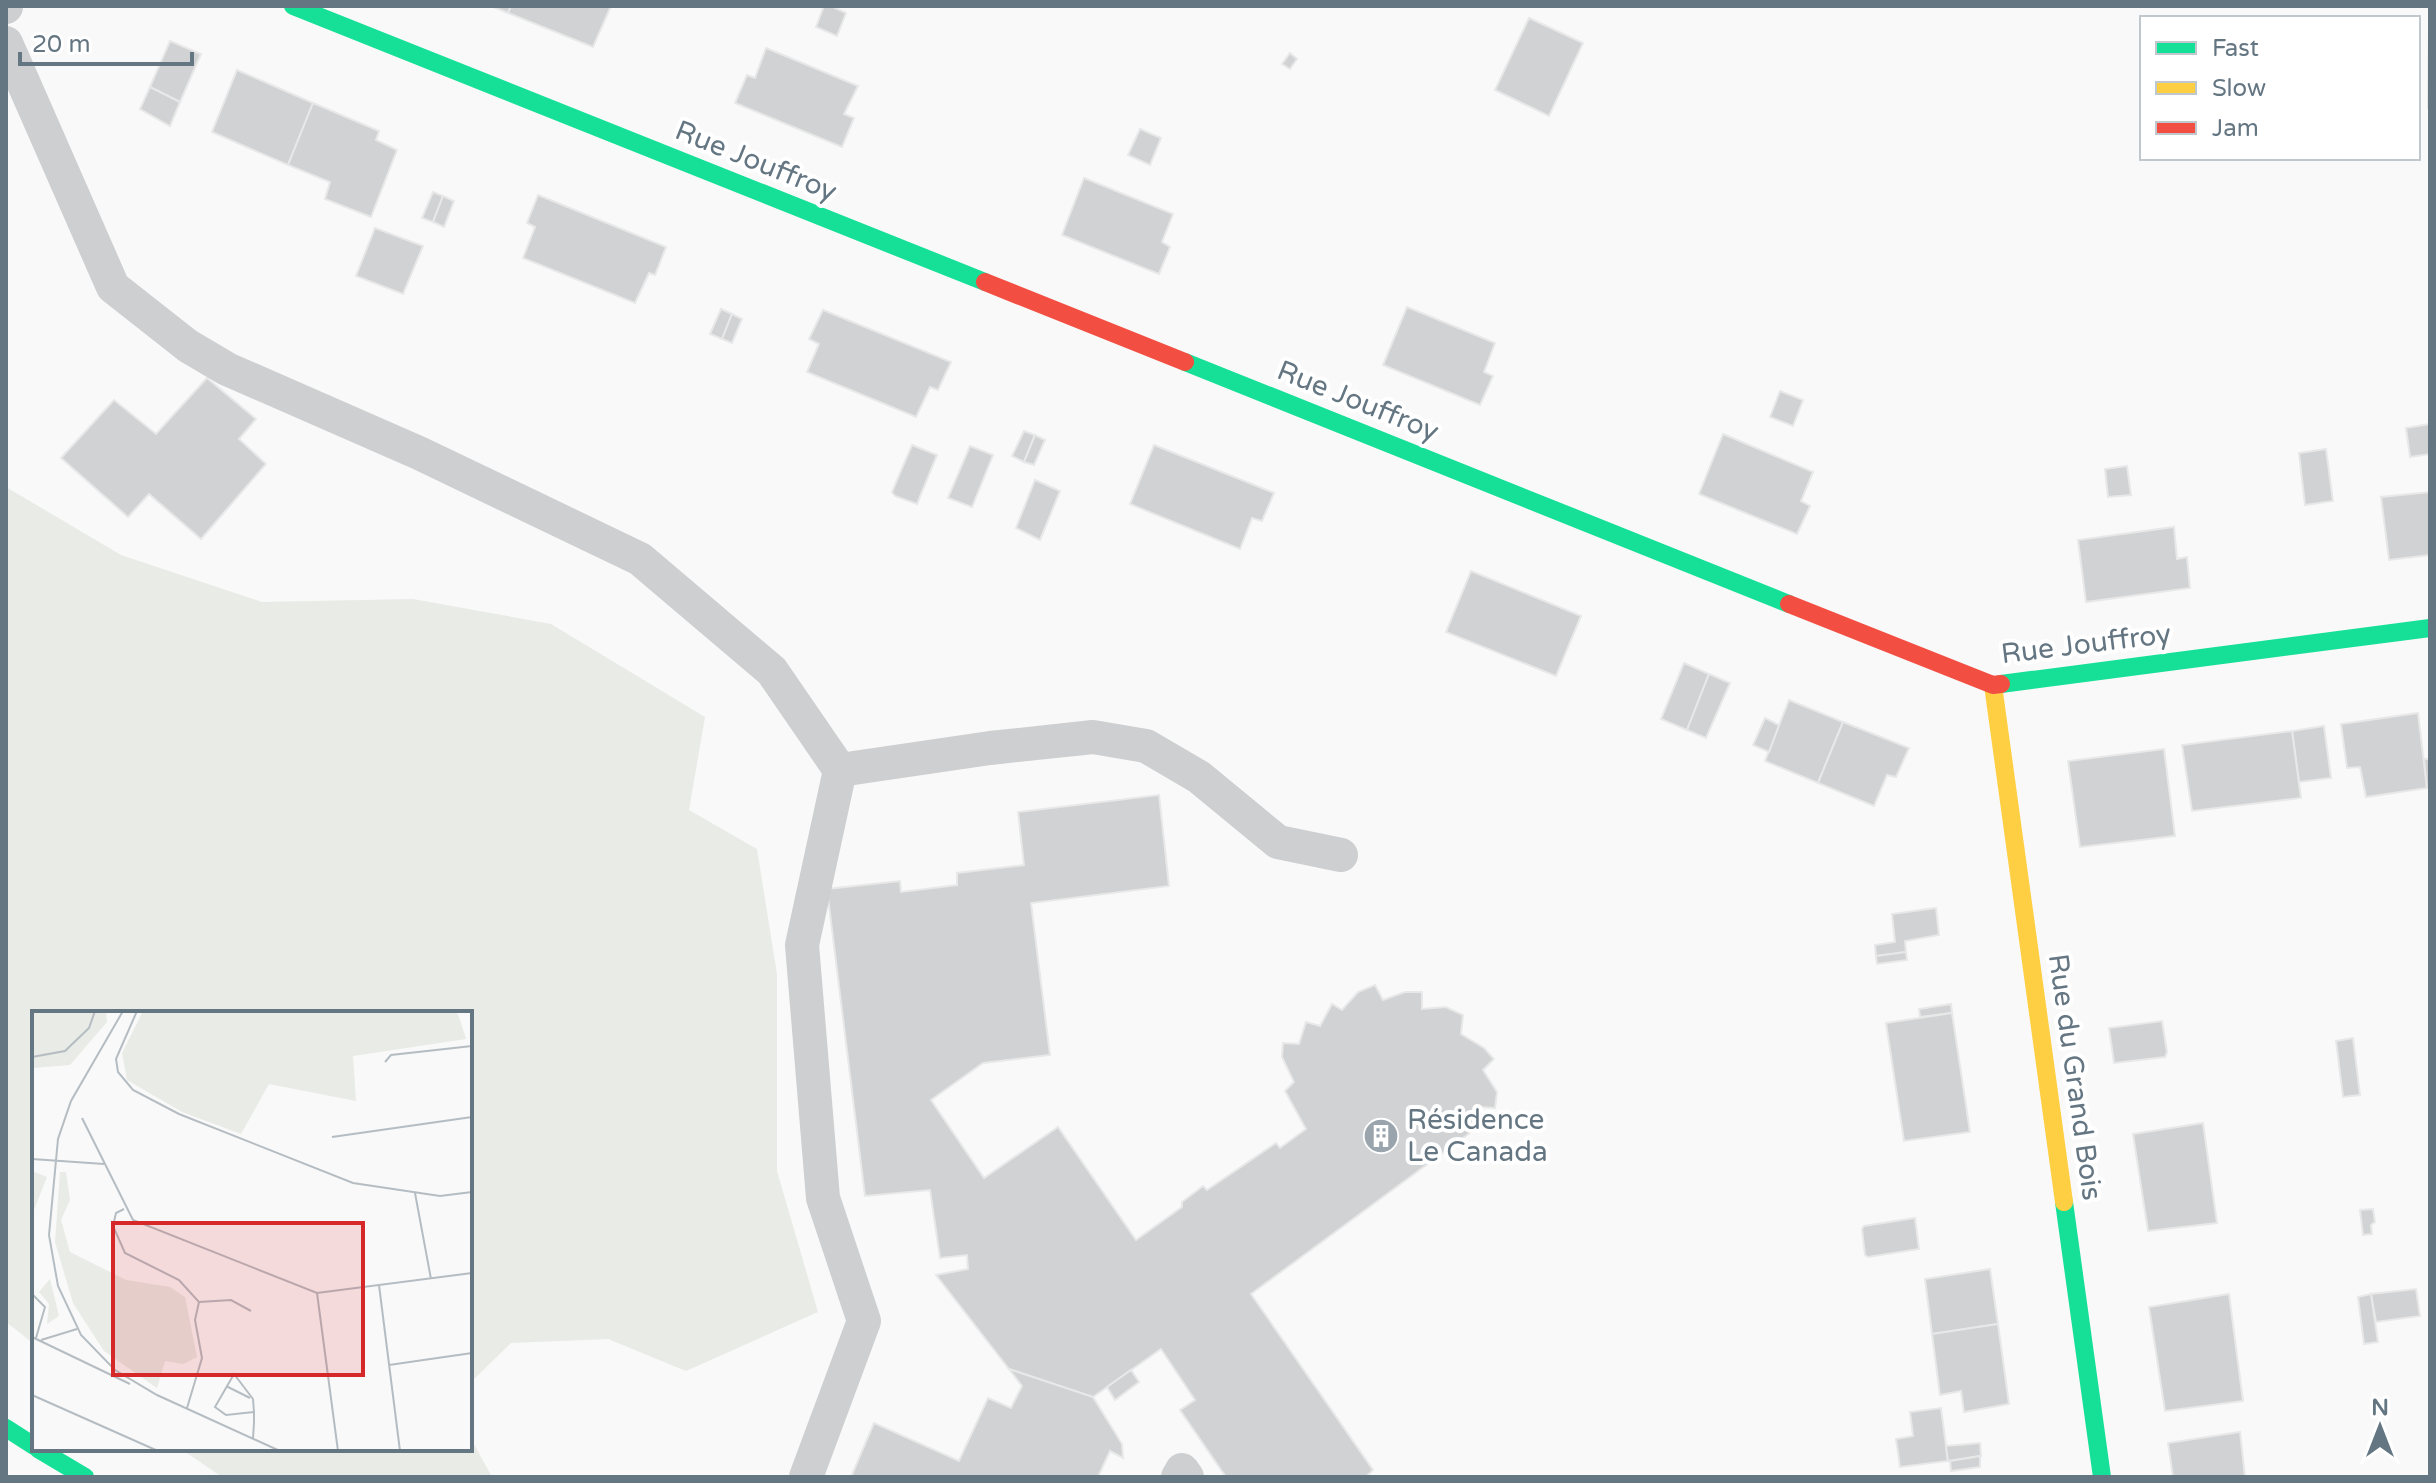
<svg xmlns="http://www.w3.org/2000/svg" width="2436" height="1483" viewBox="0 0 2436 1483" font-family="'Varela Round',sans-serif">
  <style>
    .green { fill: #e8ebe6 }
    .building { fill: #d0d2d3; stroke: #e8e8e8; stroke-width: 2 }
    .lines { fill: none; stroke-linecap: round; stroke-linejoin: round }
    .lane { stroke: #cecfd0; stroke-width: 34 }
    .fast { stroke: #16e098; stroke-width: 18 }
    .slow { stroke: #ffcf43; stroke-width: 18 }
    .jam { stroke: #f24e42; stroke-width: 18 }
    .labels { text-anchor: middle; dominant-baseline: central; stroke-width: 8; stroke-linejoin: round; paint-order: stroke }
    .street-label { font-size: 28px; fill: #657683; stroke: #fff }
    .poi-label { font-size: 28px; fill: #657683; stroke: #fff; text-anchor: start }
    .inset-road { fill: none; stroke: #b5bdc3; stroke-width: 2 }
    .view { fill: #d62828; fill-opacity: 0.15; stroke: #d62828; stroke-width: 4 }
    .inset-edge { fill: none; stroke: #657683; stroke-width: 4 }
  </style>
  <rect width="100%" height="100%" fill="#f9f9f9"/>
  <g class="green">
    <polygon points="6,487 121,555 262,602 413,599 551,624 705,717 689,810 757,849 777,974 777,1171 818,1312 686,1371 608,1339 511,1343 470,1383 470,1013 34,1013 34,1344 6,1322"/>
    <polygon points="470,1437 492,1477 222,1477 181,1449 470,1449"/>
  </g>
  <g class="building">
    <polygon points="491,6 511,6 508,13"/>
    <polygon points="511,6 611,6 593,47 508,13"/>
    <polygon points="824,6 831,6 846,13 837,36 816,27"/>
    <polygon points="1529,18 1583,43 1549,116 1495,90"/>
    <polygon points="2429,28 2430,28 2430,109 2428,108"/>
    <polygon points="170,41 201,54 180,102 150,87"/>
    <polygon points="766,48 858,86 844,114 854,118 842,147 735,103 747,75 755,78"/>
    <polygon points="1290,53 1297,59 1290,69 1282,64"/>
    <polygon points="237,70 313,103 288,165 212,132"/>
    <polygon points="150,87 180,102 170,126 140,109"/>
    <polygon points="313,103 379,131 376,140 397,150 371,217 325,199 330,182 288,165"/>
    <polygon points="1140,129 1161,138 1150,165 1128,155"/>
    <polygon points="1084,178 1173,214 1162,242 1170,247 1159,274 1062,235"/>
    <polygon points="433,192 443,196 433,222 422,218"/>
    <polygon points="538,195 666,247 655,275 649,273 635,303 523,258 535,227 527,223"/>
    <polygon points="443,196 454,201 444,227 433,222"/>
    <polygon points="375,228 423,246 403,294 356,276"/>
    <polygon points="1407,307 1495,343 1484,372 1493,376 1480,405 1383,365"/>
    <polygon points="721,309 732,314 722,339 710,334"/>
    <polygon points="823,310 951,362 938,390 930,387 916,417 807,372 819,344 809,339"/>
    <polygon points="732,314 742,319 732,343 722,339"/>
    <polygon points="207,378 256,419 239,439 266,464 201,539 149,494 128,517 61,458 114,400 156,434"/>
    <polygon points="1780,391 1803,400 1793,426 1770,417"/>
    <polygon points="2430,424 2430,454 2410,457 2406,428"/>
    <polygon points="1024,431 1035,435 1024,462 1012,456"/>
    <polygon points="1723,434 1813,472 1801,501 1810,506 1797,534 1699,494"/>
    <polygon points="1035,435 1045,440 1034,465 1024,462"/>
    <polygon points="912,445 937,455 917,504 895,496 892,492"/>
    <polygon points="1154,445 1274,493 1262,521 1252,518 1240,549 1130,504"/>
    <polygon points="970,446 993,455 972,507 948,498"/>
    <polygon points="2326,449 2333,501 2305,505 2299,453"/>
    <polygon points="2127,466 2131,495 2108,497 2105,469"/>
    <polygon points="1035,480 1060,491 1040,540 1016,528"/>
    <polygon points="2430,492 2430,555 2389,560 2381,497"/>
    <polygon points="2174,527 2177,559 2187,557 2190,588 2086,602 2078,540"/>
    <polygon points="1471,571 1581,616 1556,676 1446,632"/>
    <polygon points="1684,663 1709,674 1687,730 1661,719"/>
    <polygon points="1709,674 1730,683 1706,738 1687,730"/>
    <polygon points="1789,700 1843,722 1818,783 1765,761"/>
    <polygon points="2418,713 2427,788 2366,797 2360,767 2347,768 2341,724"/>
    <polygon points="1765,718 1779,725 1769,752 1753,745"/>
    <polygon points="1843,722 1909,748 1896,777 1887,775 1874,806 1818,783"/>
    <polygon points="2324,726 2331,778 2299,782 2292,731"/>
    <polygon points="2292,731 2301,798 2192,811 2182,745"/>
    <polygon points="2164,749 2175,836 2080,847 2068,761"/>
    <polygon points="2424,759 2430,759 2430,788 2427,788"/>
    <polygon points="1159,795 1169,886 1031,903 1050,1055 983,1063 931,1100 984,1178 1058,1127 1136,1240 1182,1207 1182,1202 1203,1186 1207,1190 1276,1143 1280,1148 1306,1129 1285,1091 1294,1082 1282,1057 1283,1043 1299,1044 1306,1022 1320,1026 1332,1004 1342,1010 1358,992 1375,985 1383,1000 1405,992 1422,992 1422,1009 1446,1007 1463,1015 1461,1034 1484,1048 1494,1059 1483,1070 1497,1092 1495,1108 1481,1107 1478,1127 1251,1294 1373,1470 1366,1477 1226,1477 1180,1410 1195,1400 1161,1349 1093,1397 1009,1369 936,1275 968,1269 967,1255 940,1258 930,1190 865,1196 827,889 900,881 901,892 957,885 957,873 1024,865 1018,812"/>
    <polygon points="1936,908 1939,935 1905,941 1906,952 1876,956 1875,945 1895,942 1892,914"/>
    <polygon points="1906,952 1907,960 1877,964 1876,956"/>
    <polygon points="1951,1004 1952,1013 1920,1017 1919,1009"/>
    <polygon points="1952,1013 1970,1132 1904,1141 1886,1023"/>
    <polygon points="2162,1021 2167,1052 2165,1057 2114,1063 2109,1028"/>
    <polygon points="2353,1038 2360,1095 2343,1097 2336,1041"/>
    <polygon points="2203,1123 2217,1223 2148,1231 2133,1134"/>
    <polygon points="2373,1209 2375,1222 2371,1225 2372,1234 2363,1235 2360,1210"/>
    <polygon points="1915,1218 1919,1249 1868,1257 1865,1255 1862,1229 1864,1226"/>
    <polygon points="1990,1269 1998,1324 1932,1334 1925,1279"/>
    <polygon points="2416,1289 2420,1316 2376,1322 2371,1294"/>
    <polygon points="2229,1294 2243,1401 2165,1411 2149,1307"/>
    <polygon points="2371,1294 2378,1342 2364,1344 2358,1297"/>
    <polygon points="1998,1324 2009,1404 1964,1412 1961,1391 1940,1395 1932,1334"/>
    <polygon points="1009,1369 1093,1397 1122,1444 1123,1458 1110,1451 1098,1477 851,1477 874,1423 959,1461 988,1398 1011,1408 1022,1386"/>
    <polygon points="1131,1370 1139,1382 1115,1400 1107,1387"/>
    <polygon points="1941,1408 1948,1461 1900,1467 1896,1439 1913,1436 1910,1412"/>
    <polygon points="2240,1432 2245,1477 2173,1477 2168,1443"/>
    <polygon points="1980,1443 1981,1456 1948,1461 1946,1446"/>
    <polygon points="1980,1456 1980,1467 1951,1471 1950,1461"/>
  </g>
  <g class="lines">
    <g class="lane">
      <polyline points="6,7 6,6"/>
      <polyline points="6,43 113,287 188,346 227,369 419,453 640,559 772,671 840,770 802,945 823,1198 864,1321 806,1477"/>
      <polyline points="840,770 990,748 1093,737 1146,746 1199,777 1278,842 1341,855"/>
      <polyline points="1178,1477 1182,1470 1187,1477"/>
    </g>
    <g class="fast">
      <polyline points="293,6 985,282"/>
      <polyline points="1185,362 1789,604"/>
      <polyline points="2001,684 2430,628"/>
      <polyline points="2064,1202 2102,1477"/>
      <polyline points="6,1428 34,1446"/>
      <polyline points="38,1449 85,1477"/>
    </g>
    <polyline class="slow" points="1993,685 2064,1202"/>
    <g class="jam">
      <polyline points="985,282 1185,362"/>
      <polyline points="1789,604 1993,685 2001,684"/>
    </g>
  </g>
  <defs>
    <symbol id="building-disc" viewBox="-11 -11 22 22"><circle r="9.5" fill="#99a4ac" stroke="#fff"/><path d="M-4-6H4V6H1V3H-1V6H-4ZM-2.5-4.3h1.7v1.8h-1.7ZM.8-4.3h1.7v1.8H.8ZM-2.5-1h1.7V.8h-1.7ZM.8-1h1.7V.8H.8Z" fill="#fff"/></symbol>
  </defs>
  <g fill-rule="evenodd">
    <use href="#building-disc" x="1361" y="1116" width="40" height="40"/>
  </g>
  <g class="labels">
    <g class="street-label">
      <text transform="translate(756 161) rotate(22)">Rue Jouffroy</text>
      <text transform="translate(1358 401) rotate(22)">Rue Jouffroy</text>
      <text transform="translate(2086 644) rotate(-7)">Rue Jouffroy</text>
      <text transform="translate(2075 1077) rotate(82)">Rue du Grand Bois</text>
    </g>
    <g class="poi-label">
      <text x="1407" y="1120">Résidence<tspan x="1407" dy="32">Le Canada</tspan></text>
    </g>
  </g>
  <g transform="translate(32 1011)">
    <rect width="440" height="440" fill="#f9f9f9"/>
    <path d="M 0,0 L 74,0 L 75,11 L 38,54 L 0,57 ZM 111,0 L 419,0 L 426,3 L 434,28 L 321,45 L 324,90 L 237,73 L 209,123 L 150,101 L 95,69 L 90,42 ZM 0,160 L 15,166 L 0,204 ZM 28,161 L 34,161 L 38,189 L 29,209 L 38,241 L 94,269 L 138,276 L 153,286 L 165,346 L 151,353 L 133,350 L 125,377 L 72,340 L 41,292 L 23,231 ZM 18,268 L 27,305 L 15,313 L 17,293 L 7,281 Z" fill="#e8ebe6"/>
    <path class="inset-road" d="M 91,0 L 39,90 L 26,128 L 17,224 L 26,275 L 49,324 L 83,359 L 125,384 L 248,440M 105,0 L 84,48 L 86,61 L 101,79 L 147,103 L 321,172 L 408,185 L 440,181M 0,46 L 33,40 L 57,17 L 63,0M 353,51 L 359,44 L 440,35M 50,107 L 101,209 L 285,282 L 440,262M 300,126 L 440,106M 0,148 L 72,153M 383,182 L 399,268M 92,198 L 84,202 L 81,215 L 93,242 L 147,269 L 167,291 L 163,309 L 170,347 L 155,397M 347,274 L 368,440M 285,282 L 306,440M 0,283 L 13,296 L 4,327M 167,291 L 199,289 L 219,300M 0,326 L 98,373M 9,329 L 45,318M 357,354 L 440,342M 194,375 L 218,387M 0,384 L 126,440M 221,427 L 222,412 L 222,401 L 221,388 L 202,363 L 183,396 L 194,404 L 222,401"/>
    <path class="view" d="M 81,212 L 331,212 L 331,364 L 81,364 Z"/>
    <rect width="440" height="440" class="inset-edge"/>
  </g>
  <rect width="2436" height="1483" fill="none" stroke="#657683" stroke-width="16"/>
  <rect x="2140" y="16" width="280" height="144" fill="#ffffff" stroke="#c1c8cd" stroke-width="2"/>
  <rect x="2156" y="42" width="40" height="12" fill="#16e098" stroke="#c1c8cd" stroke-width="2"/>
  <text x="2212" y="56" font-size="24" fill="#657683">Fast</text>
  <rect x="2156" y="82" width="40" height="12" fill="#ffcf43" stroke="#c1c8cd" stroke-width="2"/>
  <text x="2212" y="96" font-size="24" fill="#657683">Slow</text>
  <rect x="2156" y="122" width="40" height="12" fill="#f24e42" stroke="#c1c8cd" stroke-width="2"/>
  <text x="2212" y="136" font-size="24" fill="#657683">Jam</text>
  <g transform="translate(2380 1427)" stroke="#ffffff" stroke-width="6" paint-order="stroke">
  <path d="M0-6L14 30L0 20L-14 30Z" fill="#657683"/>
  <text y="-12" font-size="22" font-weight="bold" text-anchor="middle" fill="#657683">N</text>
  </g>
  <path d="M20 52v12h172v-12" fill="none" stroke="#657683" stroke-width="4"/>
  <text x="32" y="52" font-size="24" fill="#657683" stroke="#ffffff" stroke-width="6" paint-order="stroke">20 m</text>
</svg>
